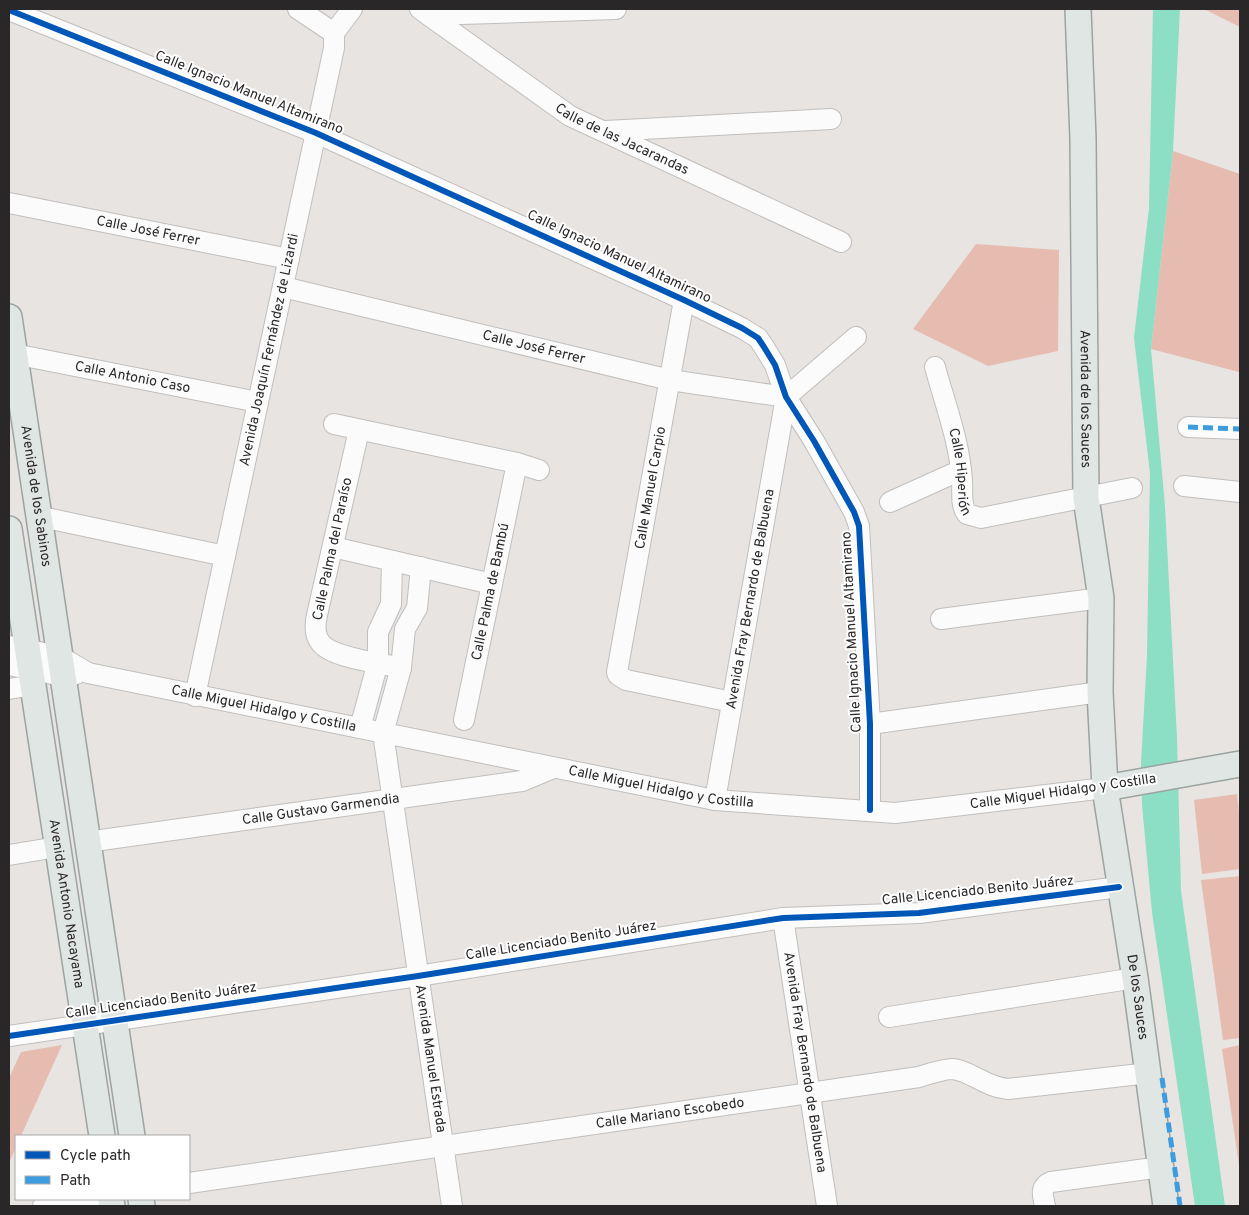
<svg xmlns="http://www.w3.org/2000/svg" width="1249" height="1215" viewBox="0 0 1249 1215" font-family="Overpass,sans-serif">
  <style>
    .green { fill: #e6bcb0 }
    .water { fill: #8cdec5 }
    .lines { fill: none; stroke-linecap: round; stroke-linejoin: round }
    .minor-casing { stroke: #c1bfbd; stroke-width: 22 }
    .major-casing { stroke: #9ba4a0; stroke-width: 28 }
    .minor { stroke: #fbfbfb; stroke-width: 20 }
    .major { stroke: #e0e6e4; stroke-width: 25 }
    .quiet { stroke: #3d9ce0; stroke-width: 5; stroke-dasharray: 10 5; stroke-linecap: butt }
    .cycleway-casing { stroke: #fff; stroke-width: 9 }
    .cycleway { stroke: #0057b8; stroke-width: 6 }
    .labels { text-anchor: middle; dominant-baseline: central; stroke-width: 4; stroke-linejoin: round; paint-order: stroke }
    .street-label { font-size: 14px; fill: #292727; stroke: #fff }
  </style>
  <rect width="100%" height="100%" fill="#e7e4e2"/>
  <g class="green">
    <polygon points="1204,9 1240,9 1240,27"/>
    <polygon points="1173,151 1240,174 1239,372 1151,349"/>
    <polygon points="976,244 1059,250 1058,351 988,366 913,329"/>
    <polygon points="1237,794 1240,822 1240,869 1202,874 1194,800"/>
    <polygon points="1240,876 1240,1038 1223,1040 1201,880"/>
    <polygon points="62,1045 21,1136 16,1136 16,1147 9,1163 9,1078 21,1052"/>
    <polygon points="1240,1045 1240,1172 1222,1049"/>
  </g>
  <polygon class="water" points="1153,9 1180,9 1173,151 1151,349 1165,506 1177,738 1181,891 1225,1206 1195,1206 1152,912 1142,805 1141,763 1147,656 1150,473 1134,338 1149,208"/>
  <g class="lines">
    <defs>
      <g id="minor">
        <polyline points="298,9 334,33"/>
        <path id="s1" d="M 420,9 L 570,116 L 841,242"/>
        <polyline points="9,10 316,133 684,300 742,328 758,338 764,347 775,365 786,397 814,441 854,512 859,526 870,724 870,810"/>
        <polyline points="429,15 616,9"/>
        <polyline points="606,131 831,119"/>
        <path id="s2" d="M 9,203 L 289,259"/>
        <path id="s3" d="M 283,287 L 670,380 L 786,397"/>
        <polyline points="684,300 617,672 618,675 626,680 732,702"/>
        <path id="s4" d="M 9,353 L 258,402"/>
        <path id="s5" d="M 935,367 C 945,404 960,443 962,481 C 963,492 960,505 967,514 L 981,518 L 1132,488"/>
        <polyline points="786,397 856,337"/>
        <polyline points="334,424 517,463 539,470"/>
        <polyline points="1188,427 1240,429"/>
        <path d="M 359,430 L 317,615 C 315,624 314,634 320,642 C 330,658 382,663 401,668"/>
        <polyline points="1184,486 1240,492"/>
        <polyline points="890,502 961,470"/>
        <polyline points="37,516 225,556"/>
        <polyline points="333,547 492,584"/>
        <path id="s6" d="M 421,567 L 417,608 L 405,629 L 401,668 L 383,733 L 452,1206"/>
        <polyline points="941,619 1101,598"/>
        <path id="s7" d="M 9,646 L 59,656 L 88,673 L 715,800 L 895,813 L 1105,788"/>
        <polyline points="9,665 62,676 76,674"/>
        <polyline points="9,689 33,685"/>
        <path id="s8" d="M 195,696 L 334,48 L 334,33 L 352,9"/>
        <path id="s9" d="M 464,720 L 517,463"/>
        <polyline points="870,724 1100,692"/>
        <polyline points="360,728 378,662 378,632 391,604 392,561"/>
        <path id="s10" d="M 715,800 L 786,397"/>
        <path id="s11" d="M 87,842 L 522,781 L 553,768"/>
        <polyline points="9,855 57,847"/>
        <path id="s12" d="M 783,918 L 827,1206"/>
        <polyline points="889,1017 1135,978"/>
        <polyline points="9,1036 418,976 783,918 919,913 1119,887"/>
        <path id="s13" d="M 189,1183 L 919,1077 C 929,1074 942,1069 953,1069 C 971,1071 985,1087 1008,1089 L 1149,1073"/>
        <polyline points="43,1206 91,1199"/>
        <path d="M 1045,1206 C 1043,1196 1039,1187 1051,1182 L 1161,1167"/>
      </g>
      <g id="major">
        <path id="s14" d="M 1078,9 L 1083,139 L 1086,498 L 1101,598 L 1100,692 L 1105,788 L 1135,978 L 1166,1206"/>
        <path id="s15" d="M 9,317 L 132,1136"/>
        <path id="s16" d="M 9,529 L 102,1136"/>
        <polyline points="1105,788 1240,764"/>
        <polyline points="111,1199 112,1206"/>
        <polyline points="141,1199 142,1206"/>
      </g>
    </defs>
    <use href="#minor" class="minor-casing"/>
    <use href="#major" class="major-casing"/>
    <use href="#minor" class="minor"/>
    <use href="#major" class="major"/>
    <g class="quiet">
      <polyline points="1188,427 1240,429"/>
      <polyline points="1162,1078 1180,1206"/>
    </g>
    <defs>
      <g id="cycleway">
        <polyline points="9,10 316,133 684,300 742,328 758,338 764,347 775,365 786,397 814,441 854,512 859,526 870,724 870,810"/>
        <polyline points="9,1036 418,976 783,918 919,913 1119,887"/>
      </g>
    </defs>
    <use href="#cycleway" class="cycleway-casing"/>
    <use href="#cycleway" class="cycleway"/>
  </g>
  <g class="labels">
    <g class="street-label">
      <text transform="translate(249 93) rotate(22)">Calle Ignacio Manuel Altamirano</text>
      <text stroke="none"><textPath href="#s1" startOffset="241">Calle de las Jacarandas</textPath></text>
      <text stroke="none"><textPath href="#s2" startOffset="142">Calle José Ferrer</textPath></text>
      <text transform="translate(619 257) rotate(25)">Calle Ignacio Manuel Altamirano</text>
      <text stroke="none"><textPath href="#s3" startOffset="258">Calle José Ferrer</textPath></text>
      <text stroke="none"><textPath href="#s8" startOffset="354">Avenida Joaquín Fernández de Lizardi</textPath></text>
      <text stroke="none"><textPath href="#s4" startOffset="126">Calle Antonio Caso</textPath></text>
      <text stroke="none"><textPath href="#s14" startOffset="390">Avenida de los Sauces</textPath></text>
      <text stroke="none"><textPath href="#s5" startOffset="108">Calle Hiperión</textPath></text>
      <text transform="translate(651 488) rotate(-80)">Calle Manuel Carpio</text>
      <text stroke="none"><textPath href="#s15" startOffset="181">Avenida de los Sabinos</textPath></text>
      <text transform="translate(333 549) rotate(-78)">Calle Palma del Paraíso</text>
      <text stroke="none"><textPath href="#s9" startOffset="131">Calle Palma de Bambú</textPath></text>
      <text stroke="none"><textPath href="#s10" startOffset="204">Avenida Fray Bernardo de Balbuena</textPath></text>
      <text transform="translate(852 632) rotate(-93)">Calle Ignacio Manuel Altamirano</text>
      <text stroke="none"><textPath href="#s7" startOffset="264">Calle Miguel Hidalgo y Costilla</textPath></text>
      <text stroke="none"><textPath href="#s7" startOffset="669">Calle Miguel Hidalgo y Costilla</textPath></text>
      <text transform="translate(1063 792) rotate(-8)">Calle Miguel Hidalgo y Costilla</text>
      <text stroke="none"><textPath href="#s11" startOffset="236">Calle Gustavo Garmendia</textPath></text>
      <text transform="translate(978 891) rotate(-6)">Calle Licenciado Benito Juárez</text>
      <text stroke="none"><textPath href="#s16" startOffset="379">Avenida Antonio Nacayama</textPath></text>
      <text transform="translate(561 941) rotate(-9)">Calle Licenciado Benito Juárez</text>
      <text stroke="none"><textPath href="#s14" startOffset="992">De los Sauces</textPath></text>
      <text transform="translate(161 1001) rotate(-8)">Calle Licenciado Benito Juárez</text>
      <text stroke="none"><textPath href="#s6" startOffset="501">Avenida Manuel Estrada</textPath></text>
      <text stroke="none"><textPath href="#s12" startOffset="146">Avenida Fray Bernardo de Balbuena</textPath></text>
      <text stroke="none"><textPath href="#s13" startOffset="486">Calle Mariano Escobedo</textPath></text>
    </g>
  </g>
  <rect width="1249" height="1215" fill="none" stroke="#292727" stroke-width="20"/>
  <rect x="15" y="1135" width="175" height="65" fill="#ffffff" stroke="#a9a9a9"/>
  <rect x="25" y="1151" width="25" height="8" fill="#0057b8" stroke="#a9a9a9"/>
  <text x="60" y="1160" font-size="15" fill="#292727">Cycle path</text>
  <rect x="25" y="1176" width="25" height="8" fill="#3d9ce0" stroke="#a9a9a9"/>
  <text x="60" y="1185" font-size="15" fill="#292727">Path</text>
</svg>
